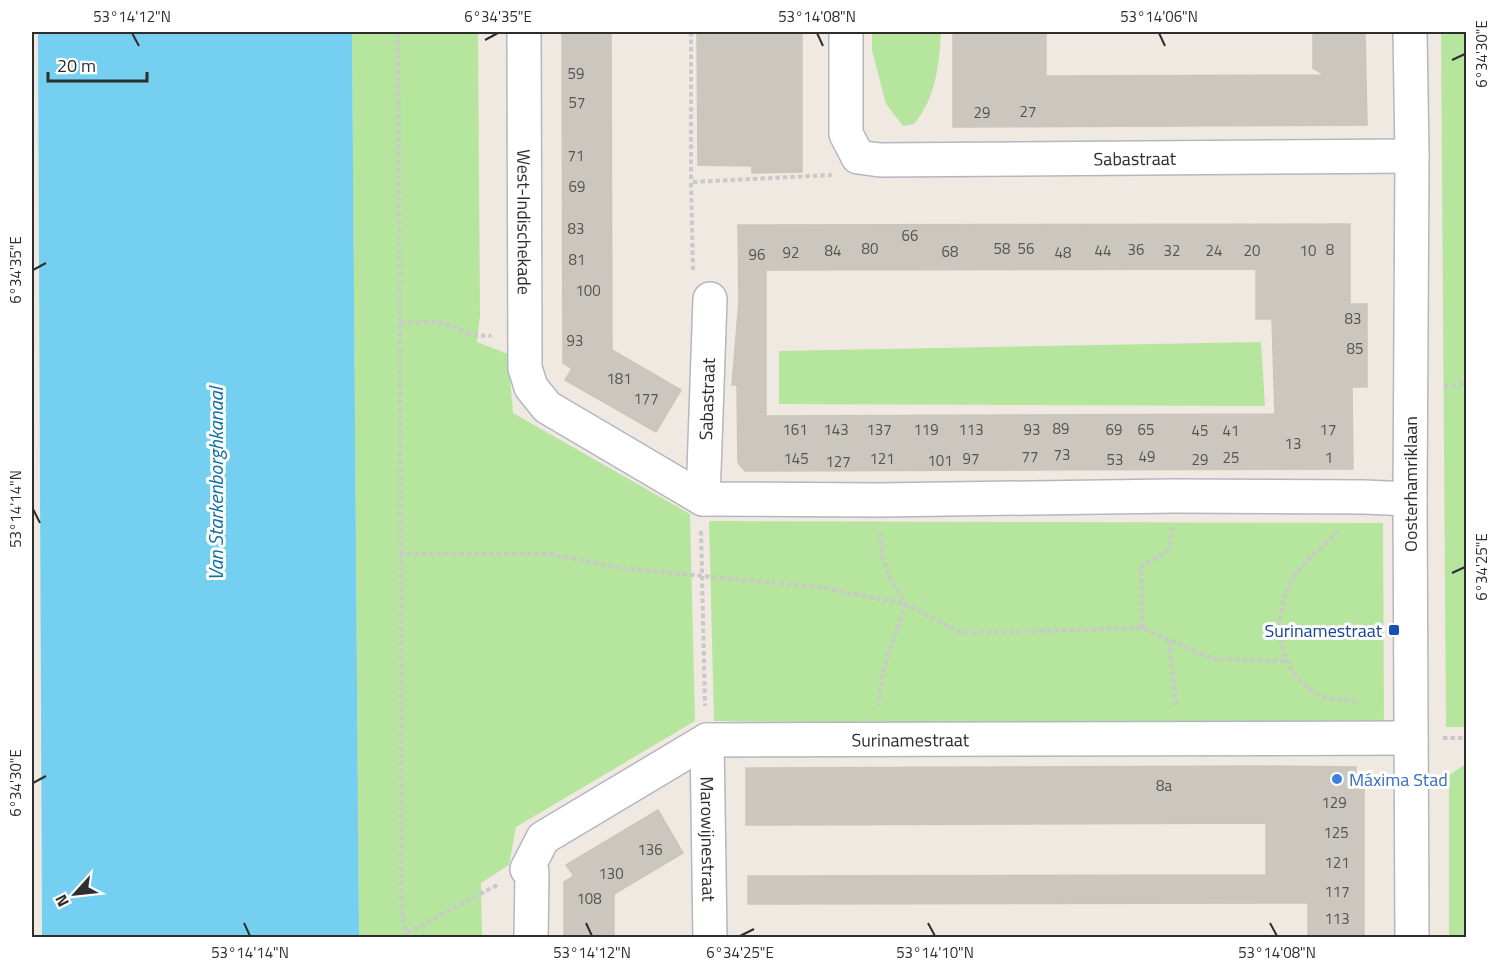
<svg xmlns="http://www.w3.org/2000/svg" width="1498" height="969" viewBox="0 0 1498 969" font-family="'Titillium Web',sans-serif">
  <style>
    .green { fill: #b6e59e }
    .water { fill: #75cff0 }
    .building { fill: #cbc7bf; stroke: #cbc5ba; stroke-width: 1.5; fill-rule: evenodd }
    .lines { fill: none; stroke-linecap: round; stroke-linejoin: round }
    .minor-casing { stroke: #b4b7c1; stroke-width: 36 }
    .tertiary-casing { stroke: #b4b7c1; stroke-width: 36 }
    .path { stroke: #c9c9c9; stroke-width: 4; stroke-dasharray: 4.5 3; stroke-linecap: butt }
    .minor { stroke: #fff; stroke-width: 33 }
    .tertiary { stroke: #fff; stroke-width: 33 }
    .ticks { fill: none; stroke: #2e2e2e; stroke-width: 2 }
    .transit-dot { fill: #1a4fb4; stroke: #fff; stroke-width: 2 }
    .shop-dot { fill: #3f7fe0; stroke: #fff; stroke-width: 2 }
    .labels { text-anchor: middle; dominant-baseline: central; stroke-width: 6; stroke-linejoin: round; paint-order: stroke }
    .number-label { font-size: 15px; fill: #555452 }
    .street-label { font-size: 18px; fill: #2e2e2e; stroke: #fff }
    .transit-label { font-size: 18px; fill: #164399; stroke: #fff; text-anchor: end }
    .shop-label { font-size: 18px; fill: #366cbe; stroke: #fff; text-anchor: start }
    .water-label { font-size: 20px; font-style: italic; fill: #0d6fa3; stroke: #fff }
    .neatline { fill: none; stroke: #2e2e2e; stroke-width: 2 }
    .ticks-label { font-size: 15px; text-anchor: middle; fill: #2e2e2e }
  </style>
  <rect width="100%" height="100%" fill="#efe9e1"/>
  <g class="green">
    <polygon points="352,32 478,32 480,316 477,342 508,354 513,413 690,514 695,721 516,827 509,865 481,883 482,937 359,937"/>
    <path d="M 872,32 L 941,32 C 939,65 936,97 914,124 L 903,126 L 886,104 L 872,50 Z"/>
    <polygon points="1441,32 1466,32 1466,938 1449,937 1449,775 1466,764 1465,727 1446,727"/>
    <polygon points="1261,342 1265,406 779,404 779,351"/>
    <polygon points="709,521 1383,523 1384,728 714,721"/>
  </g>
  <polygon class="water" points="38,32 352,32 359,937 42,937"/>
  <g class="building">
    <polygon points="562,32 611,32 612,350 681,390 656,432 565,380 572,369 563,363"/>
    <polygon points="697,32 802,32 802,172 752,173 752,166 698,165"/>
    <polygon points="953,32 1046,32 1046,76 1324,75 1313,68 1313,32 1365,32 1367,125 953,127"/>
    <path d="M 1350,224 L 1350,304 L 1367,304 L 1367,387 L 1352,387 L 1353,469 L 745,471 L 738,463 L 737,385 L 732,385 L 739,301 L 738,225 ZM 1256,269 L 1256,319 L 1272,319 L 1275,414 L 766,416 L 766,270 Z"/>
    <polygon points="1259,766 1356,767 1356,782 1364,785 1364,938 1308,938 1308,903 748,904 748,876 1266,875 1266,823 746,825 746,768"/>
    <polygon points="658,810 683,853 614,894 614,938 564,938 564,882 574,876 566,865"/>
  </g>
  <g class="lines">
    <defs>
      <g id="minor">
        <path id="s1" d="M 524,32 L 525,368 L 531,387 L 547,407 L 703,499 L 879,500 L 1173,496 L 1364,497 L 1410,499"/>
        <path id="s2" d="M 846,32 L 846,134 L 858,157 L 880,160 L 1412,156"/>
        <path id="s3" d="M 703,499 L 710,299"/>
        <path id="s4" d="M 707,740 L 710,938"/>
        <path id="s5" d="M 531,938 L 532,872 L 527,869 L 543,838 L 707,740 L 1411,738"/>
      </g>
      <polyline id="tertiary" points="1410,32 1412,156 1410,499 1412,938"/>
    </defs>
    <use href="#minor" class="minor-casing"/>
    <use href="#tertiary" class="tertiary-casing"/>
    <g class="path">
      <polyline points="398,32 401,554"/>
      <polyline points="691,32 691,182"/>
      <polyline points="693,270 691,182 832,175"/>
      <polyline points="401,323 440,322 473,335 491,336"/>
      <polyline points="1444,386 1466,383"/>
      <polyline points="701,531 705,706"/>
      <path d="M 1338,531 C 1325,545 1308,558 1296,574 C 1273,605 1274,659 1304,684 C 1309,689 1317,695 1323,697 C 1335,702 1348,696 1359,704"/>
      <polyline points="880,533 882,556 891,580 906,604 961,633 1142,628 1213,659 1285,661"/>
      <polyline points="1142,628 1141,567 1168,551 1173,527"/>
      <polyline points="1169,641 1176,705"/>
      <polyline points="1443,738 1466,738"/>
      <polyline points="407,933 499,884"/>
      <path d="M 406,938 L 401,899 L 401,554 L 550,554 L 621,568 L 825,588 L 906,604 C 895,636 879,672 879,706"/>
    </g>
    <use href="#minor" class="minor"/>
    <use href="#tertiary" class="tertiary"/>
  </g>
  <path class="ticks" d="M 132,33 L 139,46M 817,33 L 823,46M 1159,33 L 1165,46M 485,40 L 498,33M 1452,60 L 1465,54M 33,270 L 46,263M 33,509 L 40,523M 1452,573 L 1465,567M 33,783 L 46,776M 244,923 L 250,936M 586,923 L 592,936M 928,923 L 935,936M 1270,923 L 1277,936M 740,936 L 754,929"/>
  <rect class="transit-dot" x="1388" y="624" width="12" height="12" rx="3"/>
  <circle class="shop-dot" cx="1337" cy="779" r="6"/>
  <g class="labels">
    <g class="number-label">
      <text x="576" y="73">59</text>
      <text x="577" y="102">57</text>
      <text x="1028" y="111">27</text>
      <text x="982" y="112">29</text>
      <text x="576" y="155">71</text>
      <text x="577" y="186">69</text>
      <text x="576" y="228">83</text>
      <text x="910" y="235">66</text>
      <text x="870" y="248">80</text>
      <text x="1002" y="248">58</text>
      <text x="1026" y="248">56</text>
      <text x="1136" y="249">36</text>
      <text x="1330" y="249">8</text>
      <text x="833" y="250">84</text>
      <text x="1103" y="250">44</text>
      <text x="1172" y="250">32</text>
      <text x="1214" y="250">24</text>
      <text x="1252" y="250">20</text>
      <text x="1308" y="250">10</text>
      <text x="950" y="251">68</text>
      <text x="791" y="252">92</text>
      <text x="1063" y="252">48</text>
      <text x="757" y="254">96</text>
      <text x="577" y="259">81</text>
      <text x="588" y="290">100</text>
      <text x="1353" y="318">83</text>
      <text x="575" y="340">93</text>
      <text x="1355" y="348">85</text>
      <text x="619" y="378">181</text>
      <text x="646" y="398">177</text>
      <text x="1061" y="428">89</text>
      <text x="795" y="429">161</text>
      <text x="836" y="429">143</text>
      <text x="879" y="429">137</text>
      <text x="926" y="429">119</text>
      <text x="971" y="429">113</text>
      <text x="1032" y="429">93</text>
      <text x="1114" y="429">69</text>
      <text x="1146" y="429">65</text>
      <text x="1328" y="429">17</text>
      <text x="1200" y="430">45</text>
      <text x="1231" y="430">41</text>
      <text x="1293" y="443">13</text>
      <text x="1062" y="454">73</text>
      <text x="1030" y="456">77</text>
      <text x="1147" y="456">49</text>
      <text x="1231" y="457">25</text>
      <text x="1329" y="457">1</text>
      <text x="796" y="458">145</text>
      <text x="882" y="458">121</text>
      <text x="971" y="458">97</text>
      <text x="1115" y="459">53</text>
      <text x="1200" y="459">29</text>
      <text x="940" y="460">101</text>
      <text x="838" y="461">127</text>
      <text x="1164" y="785">8a</text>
      <text x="1334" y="802">129</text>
      <text x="1336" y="832">125</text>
      <text x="650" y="849">136</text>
      <text x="1337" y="862">121</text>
      <text x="611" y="873">130</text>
      <text x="1337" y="891">117</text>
      <text x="589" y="898">108</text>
      <text x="1337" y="918">113</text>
    </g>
    <g class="street-label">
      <text stroke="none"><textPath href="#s2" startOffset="405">Sabastraat</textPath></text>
      <text stroke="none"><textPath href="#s1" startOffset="190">West-Indischekade</textPath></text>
      <text stroke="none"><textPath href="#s3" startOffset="100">Sabastraat</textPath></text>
      <text transform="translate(1410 484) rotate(-90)">Oosterhamriklaan</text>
      <text stroke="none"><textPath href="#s5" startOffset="501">Surinamestraat</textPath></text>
      <text stroke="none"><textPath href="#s4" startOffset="99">Marowijnestraat</textPath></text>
    </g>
    <g class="transit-label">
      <text x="1382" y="630">Surinamestraat</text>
    </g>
    <g class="shop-label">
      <text x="1349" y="779">Máxima Stad</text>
    </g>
    <g class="water-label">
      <text transform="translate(215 484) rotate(-90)">Van Starkenborghkanaal</text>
    </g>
  </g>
  <rect width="1498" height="969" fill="none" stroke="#ffffff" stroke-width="66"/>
  <g transform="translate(75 894) rotate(243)" stroke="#ffffff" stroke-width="4.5" paint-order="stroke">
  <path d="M0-4.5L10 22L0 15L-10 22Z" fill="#2e2e2e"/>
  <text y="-9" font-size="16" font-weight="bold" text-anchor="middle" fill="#2e2e2e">N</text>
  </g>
  <path d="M48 72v9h99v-9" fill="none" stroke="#2e2e2e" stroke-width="3"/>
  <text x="57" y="72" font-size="18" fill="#2e2e2e" stroke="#ffffff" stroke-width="4.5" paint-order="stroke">20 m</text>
  <rect x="33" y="33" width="1432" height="903" class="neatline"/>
  <g class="ticks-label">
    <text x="132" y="22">53°14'12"N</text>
    <text x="498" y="22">6°34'35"E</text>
    <text x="817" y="22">53°14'08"N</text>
    <text x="1159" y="22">53°14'06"N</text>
    <text transform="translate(1482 54) rotate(-90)" y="5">6°34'30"E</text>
    <text transform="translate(16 270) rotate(-90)" y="5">6°34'35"E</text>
    <text transform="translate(16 509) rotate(-90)" y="5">53°14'14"N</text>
    <text transform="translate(1482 567) rotate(-90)" y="5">6°34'25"E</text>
    <text transform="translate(16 783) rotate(-90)" y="5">6°34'30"E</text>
    <text x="250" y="958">53°14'14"N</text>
    <text x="592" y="958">53°14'12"N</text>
    <text x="740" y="958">6°34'25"E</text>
    <text x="935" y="958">53°14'10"N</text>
    <text x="1277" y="958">53°14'08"N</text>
  </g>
</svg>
